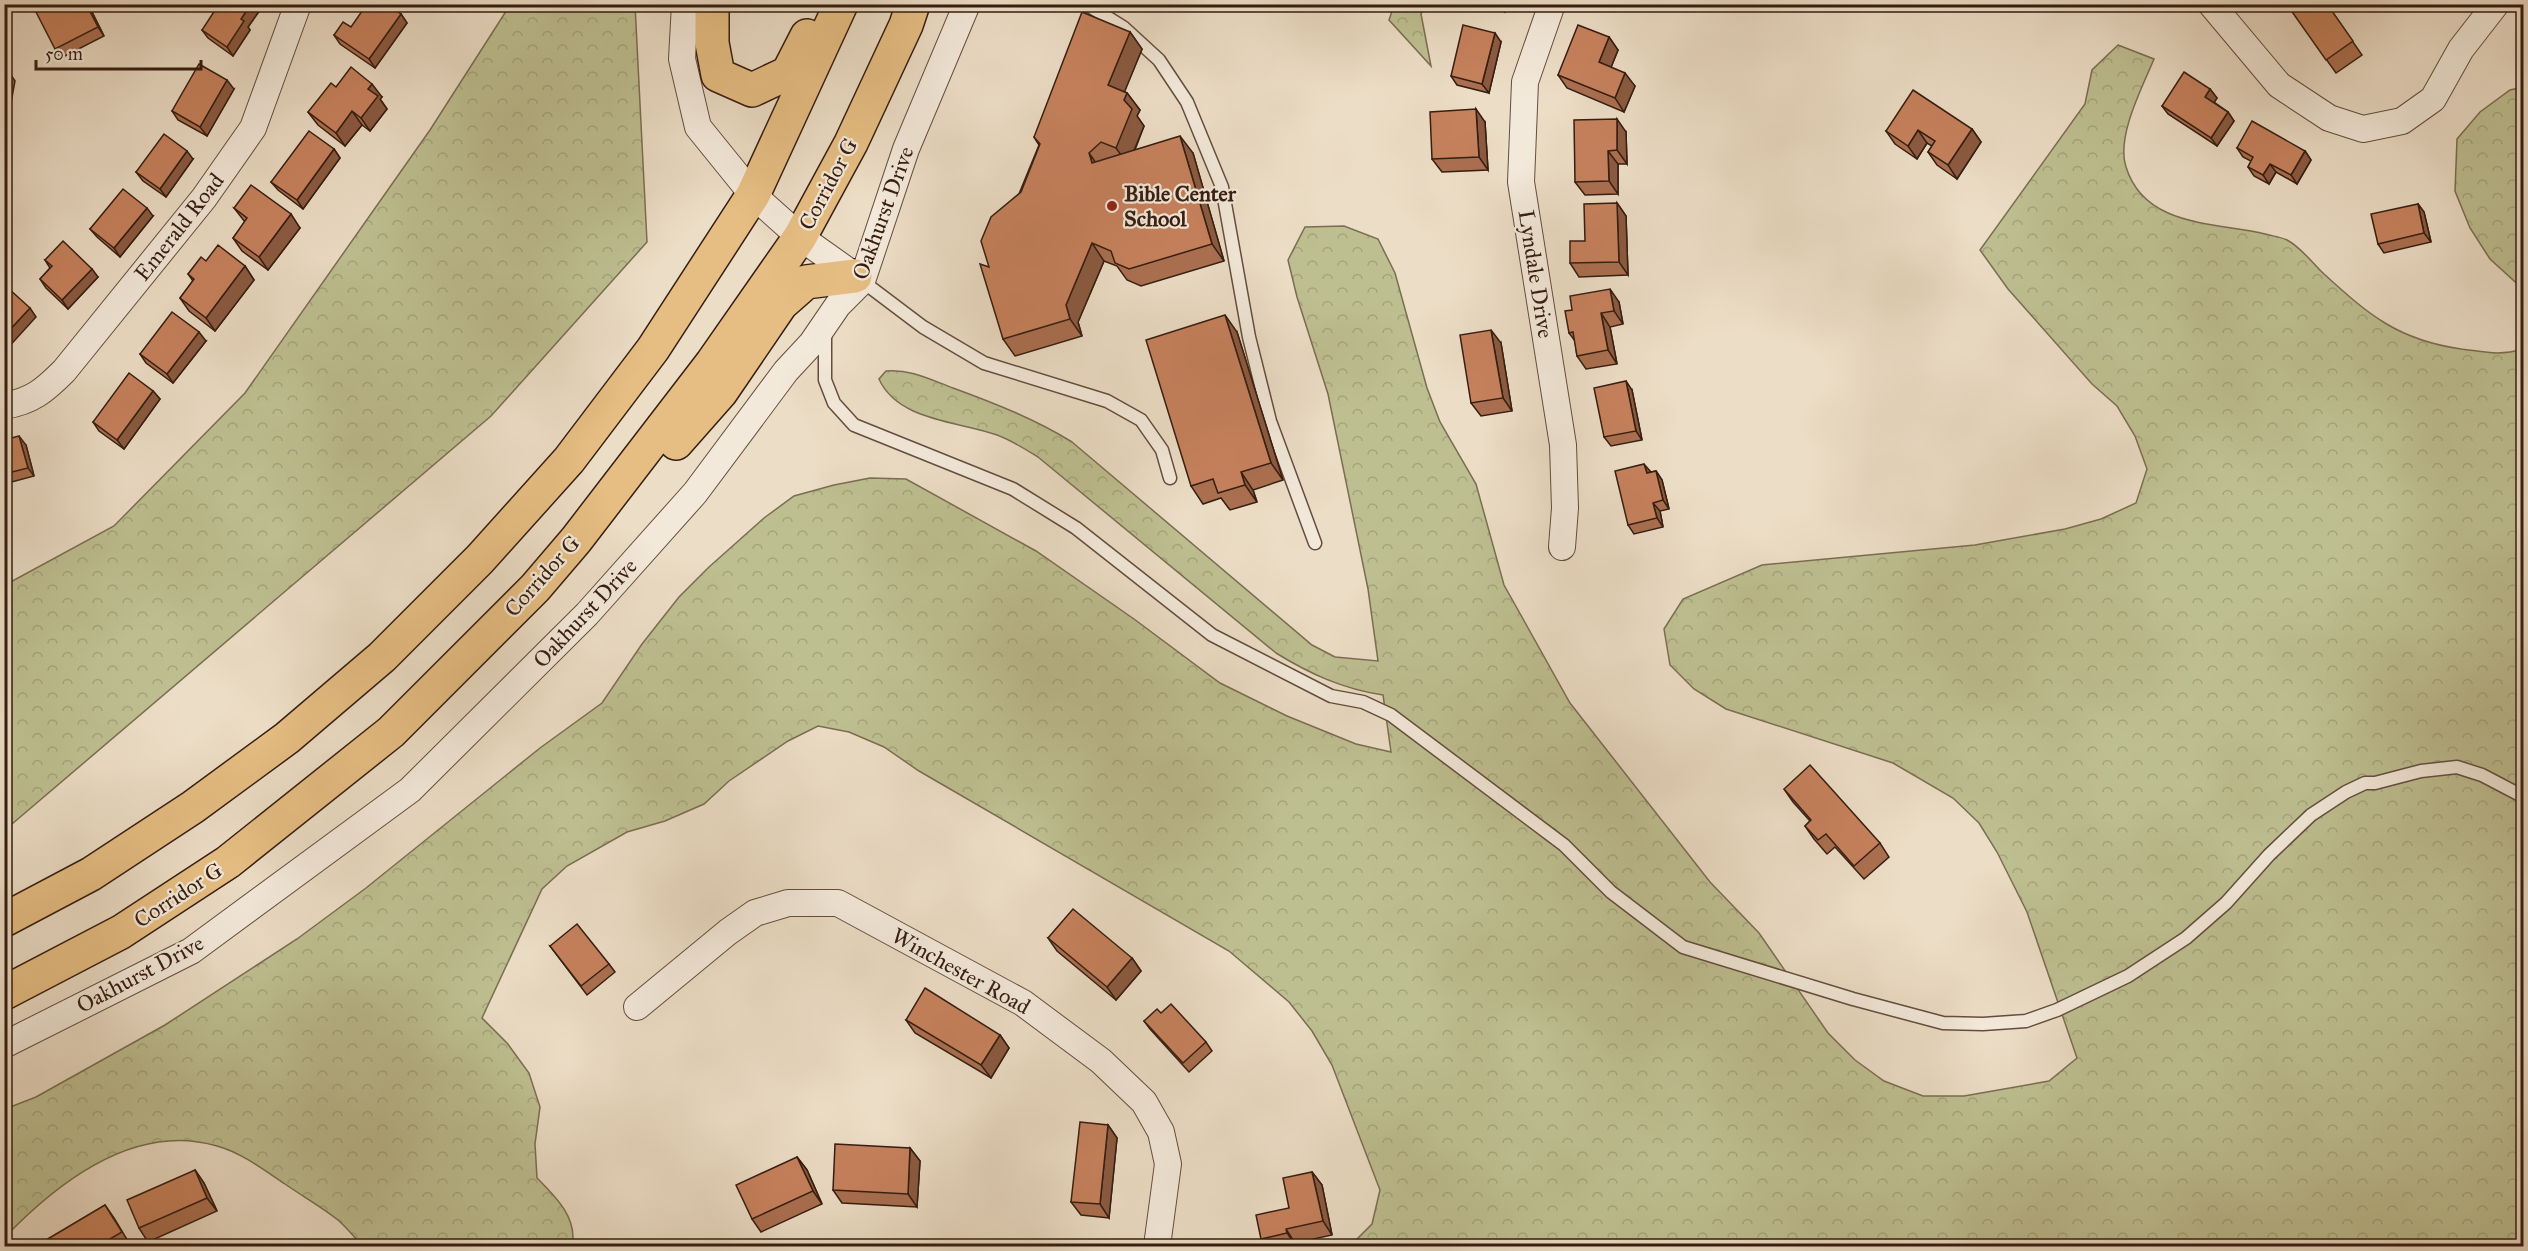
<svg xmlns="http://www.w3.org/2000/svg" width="2528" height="1251" viewBox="0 0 2528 1251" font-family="'IM FELL Great Primer',serif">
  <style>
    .forest { fill: url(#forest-crowns); stroke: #7a6e51; stroke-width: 1.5 }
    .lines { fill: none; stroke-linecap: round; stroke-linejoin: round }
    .lane-casing { stroke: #634d3e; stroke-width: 15 }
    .street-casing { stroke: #634d3e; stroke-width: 28 }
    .highway-casing { stroke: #351d11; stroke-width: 36 }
    .lane { stroke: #f3e9da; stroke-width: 12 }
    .street { stroke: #f3e9da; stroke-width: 26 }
    .highway { stroke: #e6be83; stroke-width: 33 }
    .wall { fill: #aa6f50; stroke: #351d11; stroke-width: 1.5 }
    .shaded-wall { fill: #8b5a41; stroke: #351d11; stroke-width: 1.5 }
    .building { fill: #c6815d; stroke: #351d11; stroke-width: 1.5 }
    .poi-dot { fill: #8f2418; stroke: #f3e9da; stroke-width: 2 }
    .labels { text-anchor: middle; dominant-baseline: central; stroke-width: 4.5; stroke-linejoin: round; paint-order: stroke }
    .street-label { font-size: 22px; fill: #351d11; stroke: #f3e9da }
    .poi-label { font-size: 22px; font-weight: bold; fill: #351d11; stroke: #f3e9da; text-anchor: start }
  </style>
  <defs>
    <pattern id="forest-crowns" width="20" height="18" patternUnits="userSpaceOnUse" patternTransform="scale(1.5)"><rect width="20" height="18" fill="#bebf91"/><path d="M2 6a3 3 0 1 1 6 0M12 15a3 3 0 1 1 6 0" fill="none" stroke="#a4a47c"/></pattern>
  </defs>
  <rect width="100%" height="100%" fill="#ecddc6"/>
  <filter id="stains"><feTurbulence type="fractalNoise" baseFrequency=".00333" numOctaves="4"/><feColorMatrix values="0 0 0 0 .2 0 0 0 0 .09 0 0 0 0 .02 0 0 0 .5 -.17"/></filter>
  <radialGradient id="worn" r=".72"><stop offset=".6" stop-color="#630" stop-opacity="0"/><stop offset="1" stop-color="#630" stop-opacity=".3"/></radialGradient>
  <g class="forest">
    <polygon points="510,5 635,5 647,242 491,416 5,830 5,585 114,526 245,393 430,130"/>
    <polygon points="1394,5 1425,5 1421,14 1431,66 1389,20"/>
    <path d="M 2118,45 L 2154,59 C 2142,88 2116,137 2126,167 C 2145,228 2216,222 2265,234 C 2272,236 2281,237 2287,240 C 2301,247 2313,264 2324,274 C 2369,315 2398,340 2461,349 C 2486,352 2499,356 2523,349 L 2523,1246 L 1350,1246 L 1372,1224 L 1380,1190 L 1332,1065 L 1312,1031 L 1289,1002 L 1229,951 L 919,771 L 884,747 L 849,732 L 818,726 L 788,741 L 729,781 L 704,804 L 665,821 L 627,832 L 567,866 L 542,889 L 482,1018 L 507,1043 L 529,1073 L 540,1107 L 535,1144 L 537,1178 C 555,1196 578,1218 572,1246 L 363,1246 C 355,1238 347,1228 338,1220 C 322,1207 302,1196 285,1184 C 264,1170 242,1153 217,1146 C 136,1122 58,1182 5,1237 L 5,1109 L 36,1097 L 165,1025 L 297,939 L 366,888 L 540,748 L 602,703 L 642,644 L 679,597 L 709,567 L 764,518 L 794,496 L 834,485 L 870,478 L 906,479 L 1036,551 L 1134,619 L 1220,683 L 1287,716 L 1356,744 L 1391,752 L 1383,695 C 1343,689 1310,674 1276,653 L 1038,457 C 1025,449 1011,440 997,435 C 958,421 898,421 879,379 L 886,371 C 911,369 931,380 953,388 C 994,403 1035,419 1072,442 L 1312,645 L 1335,657 L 1378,661 L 1368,589 L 1328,394 L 1297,297 L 1288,260 L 1305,227 L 1344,226 L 1378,239 L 1395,273 L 1427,388 L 1440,422 L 1476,484 L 1504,585 L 1570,703 L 1710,882 L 1759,933 L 1828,1033 L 1855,1060 L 1884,1081 L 1923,1096 L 1964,1096 L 2049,1081 L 2077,1058 L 2027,912 L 1997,852 L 1979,823 L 1953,798 L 1893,763 L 1726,709 L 1694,689 L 1670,665 L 1664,629 L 1683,599 L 1762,565 L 1975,545 L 2065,529 L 2101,519 L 2136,503 L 2147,469 L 2135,436 L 2117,406 L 2092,384 L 2008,289 L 1980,250 L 2085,104 L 2092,70 Z"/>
    <polygon points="2523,87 2524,87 2523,289 2490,259 2470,228 2455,191 2457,139 2480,112 2510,90"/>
  </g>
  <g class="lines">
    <defs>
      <g id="lane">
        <polyline points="1086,4 1123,27 1159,60 1187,102 1222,187 1249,337 1270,421 1315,543"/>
        <polyline points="862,281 923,327 984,363 1107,401 1141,420 1162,450 1170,478"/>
        <polyline points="825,331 825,380 834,403 854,425 1013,489 1076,528 1212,635 1331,696 1363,702 1391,715 1564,845 1611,892 1683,947 1853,999 1943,1023 1983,1024 2026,1021 2057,1010 2128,976 2186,938 2226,903 2269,855 2311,815 2346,792 2365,783 2375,783 2421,771 2457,767 2482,775 2524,797"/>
      </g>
      <g id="street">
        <polyline points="685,4 682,59 698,127 753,195 800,237 862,281"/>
        <polyline points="1552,4 1525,82 1521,182 1563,445 1565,508 1562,547"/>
        <polyline points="2211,4 2279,85 2329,118 2363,129 2402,121 2433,99 2461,49 2496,4"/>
        <path d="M 4,406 C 32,401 44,391 64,371 L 204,198 L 253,128 L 298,4"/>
        <polyline points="637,1007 728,932 755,913 788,903 838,903 1023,1003 1101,1061 1144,1102 1161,1132 1168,1164 1157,1246"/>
        <polyline points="4,1045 191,951 410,790 587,614 695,493 786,371 812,343 838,305 862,281 906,149 967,4"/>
      </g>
      <g id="highway">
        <polyline points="712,4 712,43 718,75 752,90 788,73 807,36"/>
        <polyline points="676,443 721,392 781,304 806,282 855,276"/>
        <polyline points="4,920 91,874 193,807 287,738 382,657 480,559 569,460 653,349 753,195 841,4"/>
        <polyline points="4,993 121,932 228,862 391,732 535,588 576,540 712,363 800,237 851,143 906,25 913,4"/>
      </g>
    </defs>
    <use href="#lane" class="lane-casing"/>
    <use href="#street" class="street-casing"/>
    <use href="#highway" class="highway-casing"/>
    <use href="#lane" class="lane"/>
    <use href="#street" class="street"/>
    <use href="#highway" class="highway"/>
  </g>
  <g class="wall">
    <polygon points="88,4 104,36 61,58 55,49"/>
    <polygon points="1487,4 1508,4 1505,12"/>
    <polygon points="2327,4 2362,55 2336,73 2288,6"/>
    <polygon points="260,10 248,27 250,30 233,56 208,38 202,30"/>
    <polygon points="401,14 407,23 375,68 340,44 334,35 351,27"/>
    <polygon points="1130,32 1142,49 1124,92 1127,93 1140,110 1137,116 1144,126 1135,150 1193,153 1224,261 1141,286 1127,280 1117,266 1104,261 1078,322 1082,336 1015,356 1003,339 989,267 1039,145 1034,137"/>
    <polygon points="1609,37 1618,50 1611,67 1635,86 1624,112 1567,88 1558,75"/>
    <polygon points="1501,42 1489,93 1457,85 1451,76"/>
    <polygon points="336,87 382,97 380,99 387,109 370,131 362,125 345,146 318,125 308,112"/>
    <polygon points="234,89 207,136 178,120 172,111"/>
    <polygon points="2210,89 2217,98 2214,102 2228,112 2234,121 2217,146 2168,114 2162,106"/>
    <polygon points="1485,122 1488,170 1442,172 1432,159"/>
    <polygon points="1972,129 1981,142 1957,179 1937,165 1928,152 1932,146 1927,143 1917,159 1895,144 1886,131"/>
    <polygon points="1626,132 1627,164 1618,164 1618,194 1585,195 1575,182"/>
    <polygon points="2237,148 2305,151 2311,160 2297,184 2276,172 2269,184 2254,176 2248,167 2251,161 2243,157"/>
    <polygon points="334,149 340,158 303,209 278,190 271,182"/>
    <polygon points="193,159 166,197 143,181 136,172"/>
    <polygon points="1617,203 1626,216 1628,275 1579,277 1570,263"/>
    <polygon points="2418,204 2424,212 2431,242 2384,253 2378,244"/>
    <polygon points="234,208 300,228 268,270 242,251 233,238 245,222"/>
    <polygon points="153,216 120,257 97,237 90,229"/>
    <polygon points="45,260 98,277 68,309 46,288 40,279 50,268"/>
    <polygon points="206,261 245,266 254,280 215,331 189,311 180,298 193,281 188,274"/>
    <polygon points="1619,302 1623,324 1610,327 1617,364 1586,369 1577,356 1575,341 1569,333"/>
    <polygon points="1237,332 1283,480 1253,490 1257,502 1230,510 1221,498 1203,504 1191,486"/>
    <polygon points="206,341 173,383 146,363 140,354"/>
    <polygon points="1501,343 1512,411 1481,416 1471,403"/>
    <polygon points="1632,390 1642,440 1611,446 1604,437"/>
    <polygon points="153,391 160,399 124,449 99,431 93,422"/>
    <polygon points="4,440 26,445 34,476 4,484"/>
    <polygon points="1656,471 1662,480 1669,509 1660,511 1663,527 1634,534 1628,525 1651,472"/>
    <polygon points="1784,789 1880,843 1889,857 1864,879 1835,847 1827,854 1814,839 1805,826 1810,821 1793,802"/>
    <polygon points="1048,938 1132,958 1141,971 1116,1000 1057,951"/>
    <polygon points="550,946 609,964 615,972 587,995"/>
    <polygon points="1161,1013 1206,1042 1212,1051 1189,1072 1150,1029 1144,1021"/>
    <polygon points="906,1020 1000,1035 1009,1048 991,1078 915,1033"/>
    <polygon points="1108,1125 1117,1138 1109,1218 1081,1215 1071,1202"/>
    <polygon points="910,1148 920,1161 917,1207 842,1203 833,1190"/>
    <polygon points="797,1157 807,1170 822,1204 761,1232 752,1219"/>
    <polygon points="195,1170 204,1183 217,1211 148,1242 139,1228"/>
    <polygon points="1312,1172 1322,1185 1332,1235 1295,1243 1296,1246 1267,1246 1261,1239 1289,1208"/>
    <polygon points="105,1205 114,1218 131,1246 36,1246"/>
  </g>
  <g class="shaded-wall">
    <polygon points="86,4 88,4 104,36 98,27"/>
    <polygon points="251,4 256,4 260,10 248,27 250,30 233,56 227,47 241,19"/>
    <polygon points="1499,4 1508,4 1505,12"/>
    <polygon points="1625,4 1632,4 1629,10"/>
    <polygon points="401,14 407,23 375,68 369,59"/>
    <polygon points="1130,32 1142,49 1120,103 1108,85"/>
    <polygon points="1495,33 1501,42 1489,93 1482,84"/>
    <polygon points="1609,37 1618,50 1608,75 1599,62"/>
    <polygon points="9,72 15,81 4,141 4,97"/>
    <polygon points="1625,73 1635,86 1624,112 1615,98"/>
    <polygon points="227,80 234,89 207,136 200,127"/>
    <polygon points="372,84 382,97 380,99 387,109 370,131 361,118 368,89"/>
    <polygon points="2210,89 2217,98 2212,106 2205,97"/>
    <polygon points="1127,93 1140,110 1137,116 1144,126 1128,165 1116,148 1124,100"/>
    <polygon points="1476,109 1485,122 1488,170 1479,157"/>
    <polygon points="352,111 362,125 345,146 336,133"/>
    <polygon points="2228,112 2234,121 2217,146 2211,138"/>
    <polygon points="1617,119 1626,132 1627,164 1617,150"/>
    <polygon points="1972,129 1981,142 1957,179 1948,165"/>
    <polygon points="1918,130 1927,143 1917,159 1908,146"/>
    <polygon points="1180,136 1193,153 1224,261 1212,244"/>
    <polygon points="334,149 340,158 303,209 297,200"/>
    <polygon points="187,151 193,159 166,197 160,189"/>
    <polygon points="1608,151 1618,164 1618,194 1609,181"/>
    <polygon points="2305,151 2311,160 2297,184 2291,175"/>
    <polygon points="1089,153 1101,170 1092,163"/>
    <polygon points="2270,164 2276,172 2269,184 2263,175"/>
    <polygon points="1617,203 1626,216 1628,275 1619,262"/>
    <polygon points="2418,204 2424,212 2431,242 2424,233"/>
    <polygon points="147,208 153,216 120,257 114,248"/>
    <polygon points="291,214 300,228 268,270 259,257"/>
    <polygon points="1092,243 1104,261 1078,322 1082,336 1070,319 1066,305"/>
    <polygon points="245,266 254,280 215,331 206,318"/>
    <polygon points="92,269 98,277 68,309 62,300"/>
    <polygon points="1610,289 1619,302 1623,324 1614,311"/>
    <polygon points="30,308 36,317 6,350 4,348 4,336"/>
    <polygon points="1601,313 1610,327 1617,364 1608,350"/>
    <polygon points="1225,315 1237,332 1283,480 1271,463"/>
    <polygon points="1491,330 1501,343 1512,411 1503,398"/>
    <polygon points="199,332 206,341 173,383 167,374"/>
    <polygon points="1626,381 1632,390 1642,440 1636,431"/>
    <polygon points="153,391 160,399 124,449 117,440"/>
    <polygon points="19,436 26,445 34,476 28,468"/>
    <polygon points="1644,464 1651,472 1647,473"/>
    <polygon points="1656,471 1662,480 1669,509 1663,500"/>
    <polygon points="1241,472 1253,490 1257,502 1245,485"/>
    <polygon points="1653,503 1660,511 1663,527 1657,518"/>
    <polygon points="1132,958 1141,971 1116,1000 1107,987"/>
    <polygon points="1000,1035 1009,1048 991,1078 981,1065"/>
    <polygon points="1108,1125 1117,1138 1109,1218 1100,1204"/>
    <polygon points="910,1148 920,1161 917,1207 908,1194"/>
    <polygon points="797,1157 807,1170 822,1204 813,1191"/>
    <polygon points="195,1170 204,1183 217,1211 207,1198"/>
    <polygon points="1312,1172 1322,1185 1332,1235 1323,1221"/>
    <polygon points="1286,1229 1295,1243 1296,1246 1287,1233"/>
  </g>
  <g class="building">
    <polygon points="45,4 86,4 98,27 55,49 35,10"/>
    <polygon points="219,4 251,4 241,19 244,21 227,47 202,30"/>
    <polygon points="367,4 387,4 401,14 369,59 334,35 343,22 351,27"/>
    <polygon points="2291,4 2327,4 2353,41 2326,60 2288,6"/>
    <polygon points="1082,12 1130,32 1108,85 1127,93 1124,100 1132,109 1116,148 1101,142 1089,153 1092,163 1180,136 1212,244 1129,269 1115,263 1111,251 1092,243 1066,305 1070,319 1003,339 980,264 989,267 981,241 991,217 1021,192 1040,144 1034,137"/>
    <polygon points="1463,25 1495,33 1482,84 1451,76"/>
    <polygon points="1578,25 1609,37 1599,62 1625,73 1615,98 1558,75"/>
    <polygon points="199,64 227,80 200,127 172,111"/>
    <polygon points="351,67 372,84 368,89 378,96 361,118 352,111 336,133 308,112 331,83 336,87"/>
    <polygon points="4,71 9,72 4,97"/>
    <polygon points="2184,72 2210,89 2205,97 2228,112 2211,138 2162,106"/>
    <polygon points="1913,90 1972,129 1948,165 1928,152 1935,141 1918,130 1908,146 1886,131"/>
    <polygon points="1476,109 1479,157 1432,159 1430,112"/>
    <polygon points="1617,119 1617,150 1608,151 1609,181 1575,182 1574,120"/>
    <polygon points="2252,121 2305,151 2291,175 2270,164 2263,175 2248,167 2253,157 2237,148"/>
    <polygon points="309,131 334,149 297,200 271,182"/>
    <polygon points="164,134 187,151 160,189 136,172"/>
    <polygon points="251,185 291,214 259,257 233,238 247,218 234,208"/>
    <polygon points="123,189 147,208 114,248 90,229"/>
    <polygon points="1617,203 1619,262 1570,263 1570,241 1585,241 1584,204"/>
    <polygon points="2418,204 2424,233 2378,244 2371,214"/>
    <polygon points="63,241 92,269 62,300 40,279 52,266 45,260"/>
    <polygon points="218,245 245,266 206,318 180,298 194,279 188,274 201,257 206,261"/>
    <polygon points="8,288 30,308 4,336 4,293"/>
    <polygon points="1610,289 1614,311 1601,313 1608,350 1577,356 1573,332 1569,333 1565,311 1572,310 1570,296"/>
    <polygon points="172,312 199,332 167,374 140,354"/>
    <polygon points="1225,315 1271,463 1241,472 1245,485 1218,493 1213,479 1191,486 1146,340"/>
    <polygon points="1491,330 1503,398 1471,403 1460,335"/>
    <polygon points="129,373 153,391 117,440 93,422"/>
    <polygon points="1626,381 1636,431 1604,437 1594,388"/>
    <polygon points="19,436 28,468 4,474 4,440"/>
    <polygon points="1644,464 1647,473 1656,471 1663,500 1653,503 1657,518 1628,525 1615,471"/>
    <polygon points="1810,765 1880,843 1854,866 1826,834 1818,840 1805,826 1811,820 1784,789"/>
    <polygon points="1073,909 1132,958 1107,987 1048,938"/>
    <polygon points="577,924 609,964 581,986 550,946"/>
    <polygon points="925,988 1000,1035 981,1065 906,1020"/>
    <polygon points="1171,1004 1206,1042 1183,1063 1144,1021 1157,1009 1161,1013"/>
    <polygon points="1080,1122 1108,1125 1100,1204 1071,1202"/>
    <polygon points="835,1144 910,1148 908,1194 833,1190"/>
    <polygon points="797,1157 813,1191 752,1219 736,1185"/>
    <polygon points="195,1170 207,1198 139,1228 127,1200"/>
    <polygon points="1312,1172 1323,1221 1286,1229 1287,1233 1261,1239 1256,1215 1289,1208 1283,1178"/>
    <polygon points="105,1205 122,1232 98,1246 36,1246"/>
  </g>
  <circle class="poi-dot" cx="1112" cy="206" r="6"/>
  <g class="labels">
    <g class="street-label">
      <text transform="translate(828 184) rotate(-62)">Corridor G</text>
      <text transform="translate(883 213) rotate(-70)">Oakhurst Drive</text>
      <text transform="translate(179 227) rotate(-52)">Emerald Road</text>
      <text transform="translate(1536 274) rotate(81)">Lyndale Drive</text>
      <text transform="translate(542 576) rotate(-48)">Corridor G</text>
      <text transform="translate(585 613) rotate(-47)">Oakhurst Drive</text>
      <text transform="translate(178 895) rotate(-33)">Corridor G</text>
      <text transform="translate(961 971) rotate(29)">Winchester Road</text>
      <text transform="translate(140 974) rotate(-28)">Oakhurst Drive</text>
    </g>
    <g class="poi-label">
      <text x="1124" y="193">Bible Center<tspan x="1124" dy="25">School</tspan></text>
    </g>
  </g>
  <rect width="2528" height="1251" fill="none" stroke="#ecddc6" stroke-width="24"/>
  <rect x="6" y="6" width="2516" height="1239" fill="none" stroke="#351d11" stroke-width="3"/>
  <rect x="12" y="12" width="2504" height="1227" fill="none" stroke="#351d11" stroke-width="1.5"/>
  <path d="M36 60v9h165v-9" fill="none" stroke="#351d11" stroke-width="3"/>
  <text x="45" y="60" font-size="18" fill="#351d11" stroke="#f3e9da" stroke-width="4.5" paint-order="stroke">50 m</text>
  <rect width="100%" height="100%" filter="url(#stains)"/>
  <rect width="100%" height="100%" fill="url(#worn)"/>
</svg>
